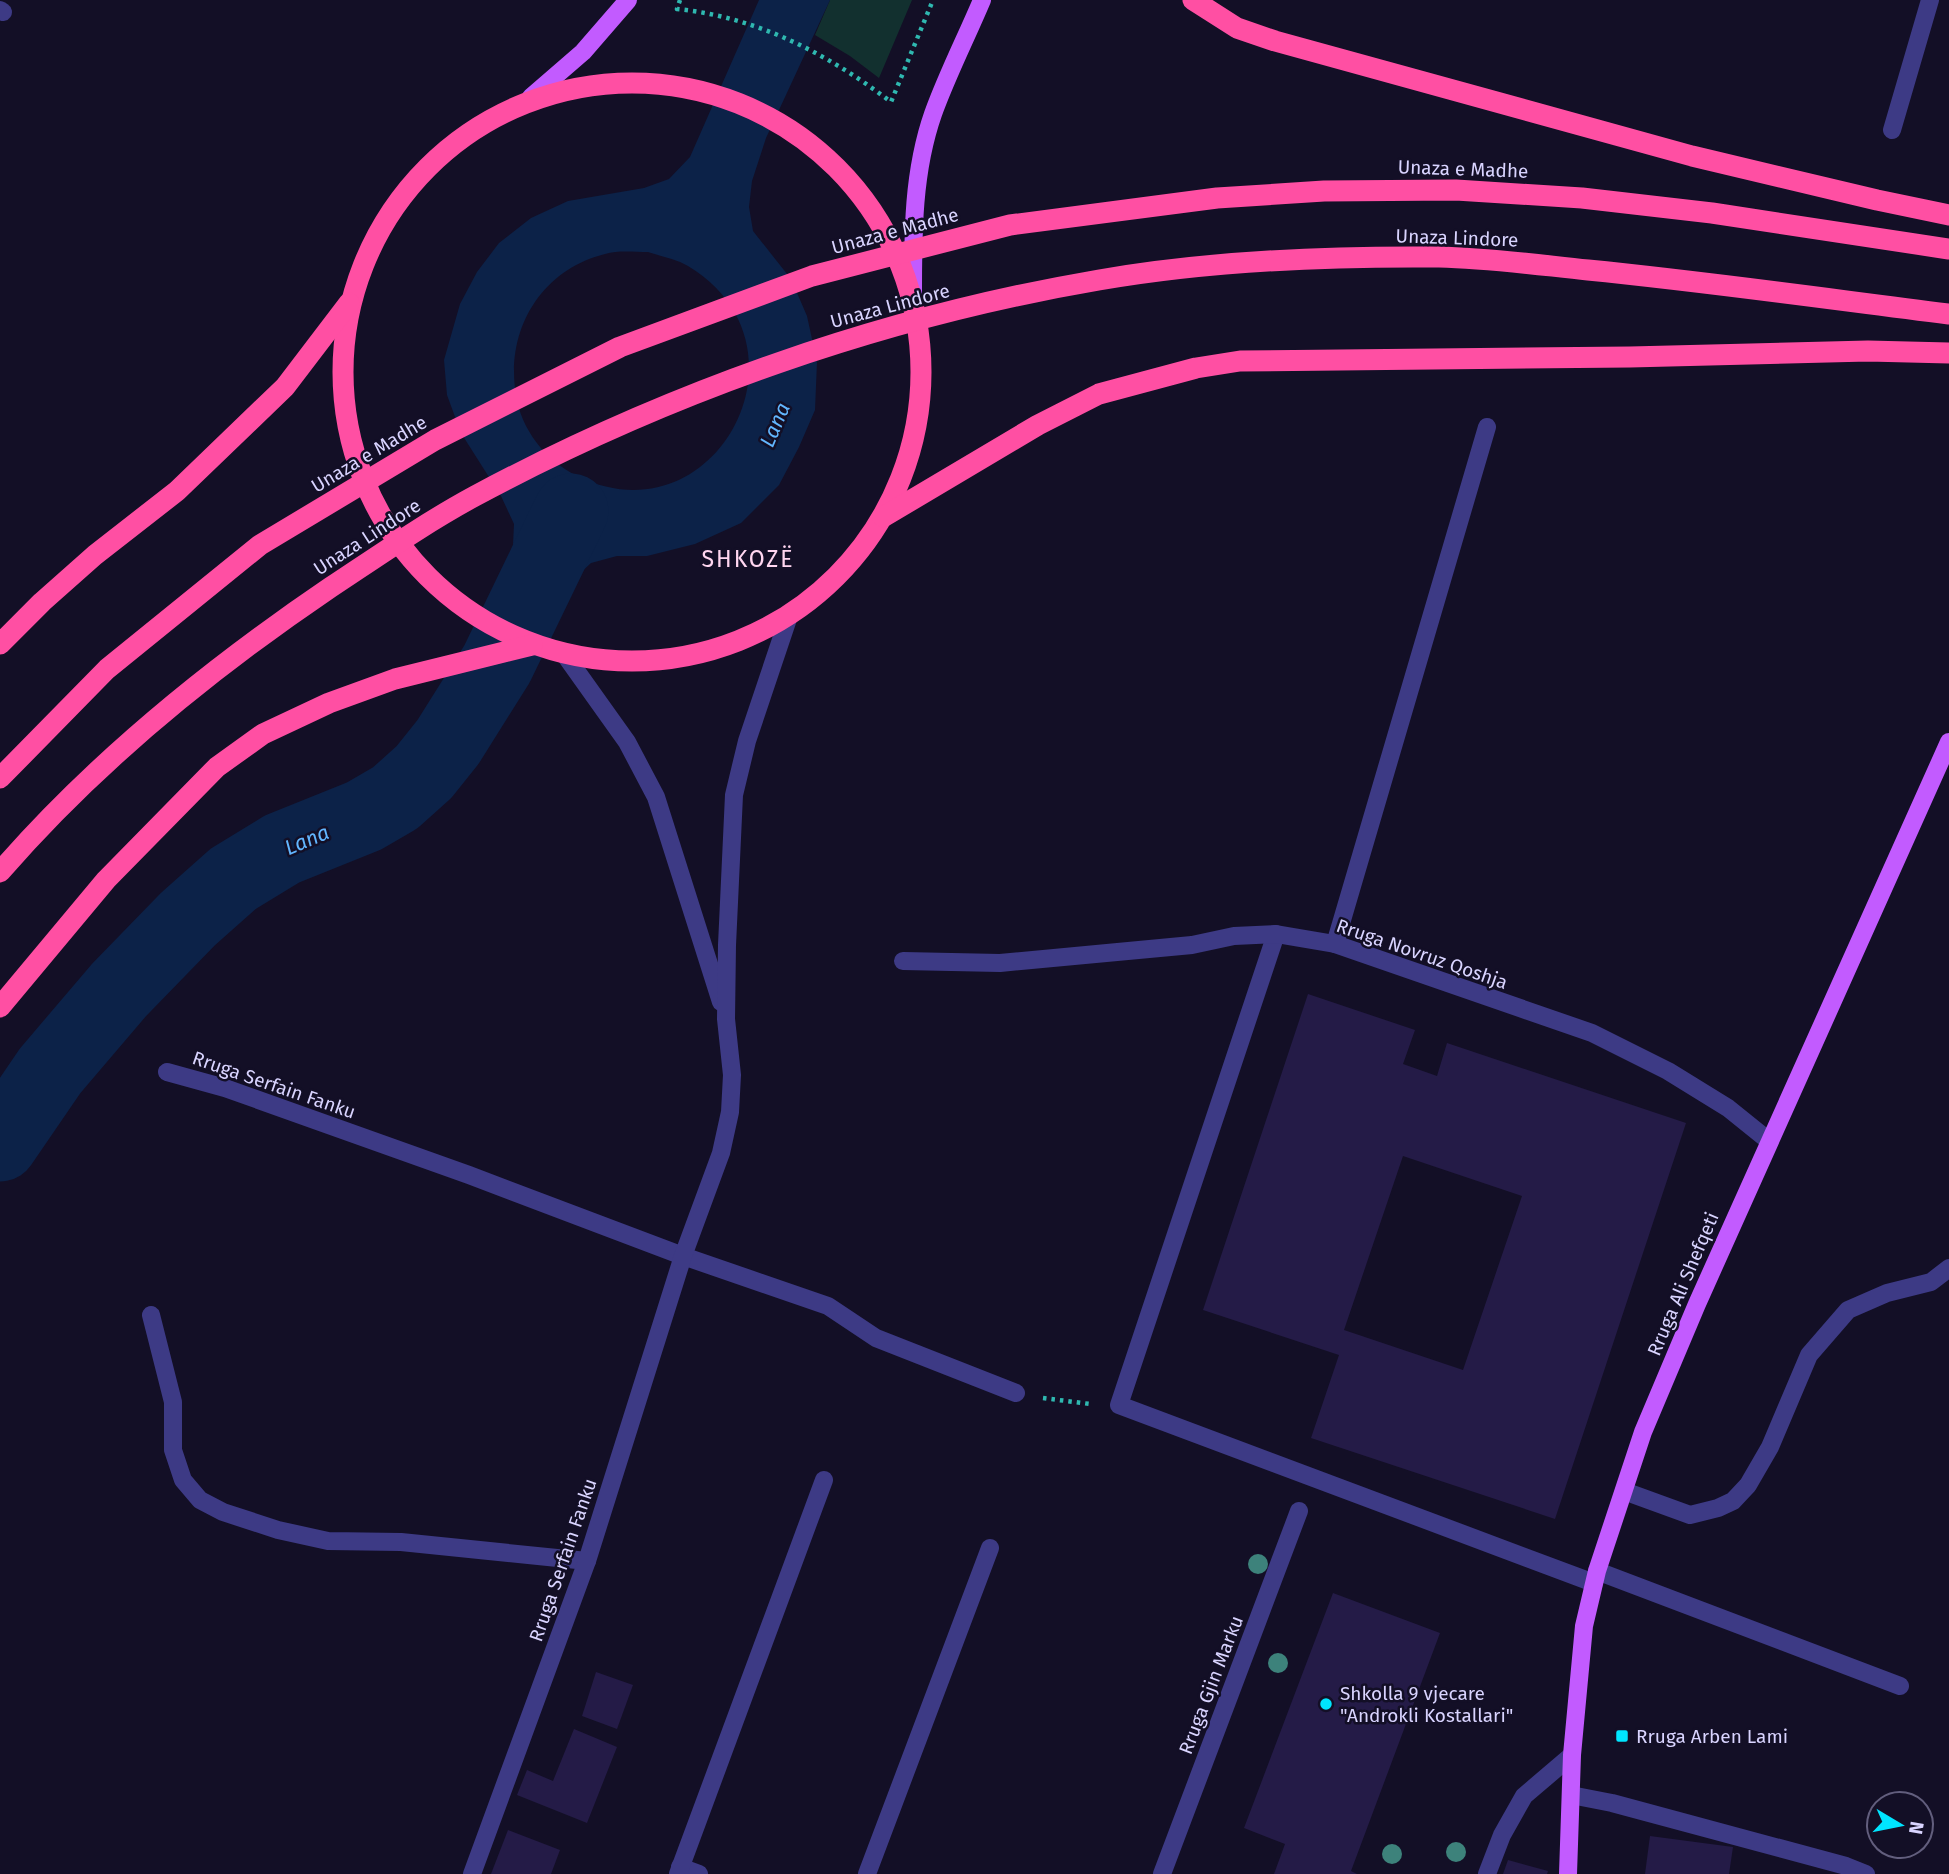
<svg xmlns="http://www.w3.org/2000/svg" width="1949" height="1874" viewBox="0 0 1949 1874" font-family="'Fira Sans',sans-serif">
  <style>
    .green { fill: #12302f }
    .water { fill: #0c2248; fill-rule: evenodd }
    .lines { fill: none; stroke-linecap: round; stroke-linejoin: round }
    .river { stroke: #0c2248; stroke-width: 75 }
    .building { fill: #241b47; fill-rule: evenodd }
    .path { stroke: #2fb8b0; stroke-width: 4.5; stroke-dasharray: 3.5 5; stroke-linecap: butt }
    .minor { stroke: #3d3a85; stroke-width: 18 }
    .major { stroke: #c25bff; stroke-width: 18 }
    .highway { stroke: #ff4fa3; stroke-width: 21 }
    .tree { fill: #3d827b }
    .poi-dot { fill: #00e5ff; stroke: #130f26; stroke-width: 2.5 }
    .labels { text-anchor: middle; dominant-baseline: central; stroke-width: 5; stroke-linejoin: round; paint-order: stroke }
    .street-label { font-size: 19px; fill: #d9d4ff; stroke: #130f26 }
    .poi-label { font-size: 19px; fill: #d9d4ff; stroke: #130f26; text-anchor: start }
    .water-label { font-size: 21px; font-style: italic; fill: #62b6ff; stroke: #130f26 }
    .quarter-label { font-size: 23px; letter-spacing: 2px; fill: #ffd6f0; stroke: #130f26 }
  </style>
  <rect width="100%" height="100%" fill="#130f26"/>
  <polygon class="green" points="830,0 912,0 879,78 850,56 815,35"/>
  <path class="water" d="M 759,0 L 830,0 L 766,138 L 752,181 L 749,207 L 753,231 L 791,279 L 807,316 L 817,362 L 815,410 L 799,447 L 779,485 L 741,523 L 695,544 L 647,556 L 617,556 L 591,563 L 576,577 L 559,602 L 502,577 L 513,545 L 514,524 L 501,496 L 461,433 L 447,395 L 444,360 L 460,304 L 477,272 L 499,243 L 531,218 L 568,201 L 644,188 L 669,179 L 690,157 ZM 648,252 C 660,256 676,259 688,266 C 821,346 715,544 577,476 C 545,460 521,429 516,395 C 505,330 541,270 605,254 C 618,250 634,252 648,252 Z"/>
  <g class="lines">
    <polyline class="river" points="0,1144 50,1071 119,990 188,919 233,879 282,849 364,816 395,798 424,772 448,742 497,664 571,511"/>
  </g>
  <g class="building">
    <path d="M 1308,994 L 1415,1030 L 1403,1064 L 1437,1076 L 1447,1043 L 1686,1123 L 1555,1519 L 1311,1438 L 1339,1355 L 1203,1310 ZM 1403,1156 L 1522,1196 L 1463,1370 L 1344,1330 Z"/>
    <polygon points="1333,1593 1440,1633 1351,1871 1357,1874 1274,1874 1285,1844 1244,1828"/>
    <polygon points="596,1672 633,1685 617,1729 582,1716"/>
    <polygon points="574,1729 617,1747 587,1823 517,1795 527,1770 553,1781"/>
    <polygon points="508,1830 560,1850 551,1874 491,1874"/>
    <polygon points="1650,1836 1733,1847 1729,1874 1645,1874"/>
    <polygon points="1508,1860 1548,1871 1547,1874 1503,1874"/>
  </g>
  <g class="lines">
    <g class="path">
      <path d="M 680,0 L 677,9 C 757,17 828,54 891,102 L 933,0"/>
      <polyline points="1043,1398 1090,1404"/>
    </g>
    <g class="minor">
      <polyline points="0,10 3,12"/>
      <polyline points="1892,130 1930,0"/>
      <polyline points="565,655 627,742 656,797 721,1002"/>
      <polyline points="1276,934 1119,1405 1594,1583"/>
      <polyline points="1335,944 1487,427"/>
      <polyline points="903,961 1000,963 1192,945 1234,936 1276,934 1335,944 1592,1033 1668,1071 1728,1108 1769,1141"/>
      <polyline points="167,1072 225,1088 469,1175 683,1256 828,1306 876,1338 1016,1393"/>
      <polyline points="151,1315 173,1402 173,1450 183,1480 200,1500 223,1512 278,1530 328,1541 401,1542 587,1561"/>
      <polyline points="1624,1491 1690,1515 1718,1508 1733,1501 1748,1485 1770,1447 1809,1355 1848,1310 1887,1293 1931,1282 1949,1268"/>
      <polyline points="1597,1571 1900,1686"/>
      <polyline points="1571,1795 1612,1803 1846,1866 1866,1874"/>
      <polyline points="680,1867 699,1874"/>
      <polyline points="472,1874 587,1561 683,1256 721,1153 730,1112 732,1075 726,1019 727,945 734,795 747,741 789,616"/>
      <polyline points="678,1874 824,1480"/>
      <polyline points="867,1874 990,1548"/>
      <polyline points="1162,1874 1299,1511"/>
      <polyline points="1487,1874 1502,1835 1524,1796 1572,1755"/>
    </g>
    <g class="major">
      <polyline points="531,97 583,52 628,0"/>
      <path d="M 913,300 C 913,238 912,174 933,114 C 947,75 966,38 982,0"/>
      <polyline points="1568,1874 1572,1755 1584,1626 1597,1571 1643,1432 1697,1304 1949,742"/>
    </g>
    <g class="highway">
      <polyline points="1193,0 1237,28 1275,41 1692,156 1877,200 1949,215"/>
      <circle cx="632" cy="372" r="289"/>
      <polyline points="883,517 1038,425 1099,394 1196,368 1240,361 1630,357 1868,351 1949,353"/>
      <polyline points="0,644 42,602 95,555 177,491 285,387 349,303"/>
      <polyline points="0,778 107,669 260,545 435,440 620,347 812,276 1010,225 1217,198 1324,191 1456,190 1582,198 1712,213 1949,249"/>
      <path d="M 0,872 C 96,761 210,669 331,587 C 378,556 425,523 475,496 C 669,392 882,317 1099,280 C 1208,261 1328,256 1439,257 C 1489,258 1539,265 1588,270 C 1709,282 1829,299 1949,314"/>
      <polyline points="0,1007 106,880 217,767 263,734 329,703 395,679 532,645"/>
    </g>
  </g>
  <g class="tree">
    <circle cx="1258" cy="1564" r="10"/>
    <circle cx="1278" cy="1663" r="10"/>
    <circle cx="1456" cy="1852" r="10"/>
    <circle cx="1392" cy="1854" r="10"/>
  </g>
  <g class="poi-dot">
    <circle cx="1326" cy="1704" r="7"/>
    <rect x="1615" y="1729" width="14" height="14" rx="3.5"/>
  </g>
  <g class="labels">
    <g class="street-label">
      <text transform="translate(1463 169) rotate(2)">Unaza e Madhe</text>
      <text transform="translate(895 231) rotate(-15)">Unaza e Madhe</text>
      <text transform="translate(1457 238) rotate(2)">Unaza Lindore</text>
      <text transform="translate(890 306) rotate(-15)">Unaza Lindore</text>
      <text transform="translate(369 454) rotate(-31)">Unaza e Madhe</text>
      <text transform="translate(367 537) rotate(-33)">Unaza Lindore</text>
      <text transform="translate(1422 954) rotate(19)">Rruga Novruz Qoshja</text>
      <text transform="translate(274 1085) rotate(19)">Rruga Serfain Fanku</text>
      <text transform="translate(1683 1284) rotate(-67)">Rruga Ali Shefqeti</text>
      <text transform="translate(563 1560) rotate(-71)">Rruga Serfain Fanku</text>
      <text transform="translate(1211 1685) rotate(-69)">Rruga Gjin Marku</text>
    </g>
    <g class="poi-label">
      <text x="1340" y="1693">Shkolla 9 vjecare<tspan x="1340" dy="22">"Androkli Kostallari"</tspan></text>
      <text x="1636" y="1736">Rruga Arben Lami</text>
    </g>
    <g class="water-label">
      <text transform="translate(775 425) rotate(-67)">Lana</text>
      <text transform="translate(307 840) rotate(-23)">Lana</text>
    </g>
    <g class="quarter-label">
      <text x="748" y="559">SHKOZË</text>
    </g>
  </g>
  <g transform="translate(1900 1825) rotate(100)"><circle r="33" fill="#130f26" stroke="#625e7d" stroke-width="2"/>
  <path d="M0-5L12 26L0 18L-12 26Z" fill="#00e5ff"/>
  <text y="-10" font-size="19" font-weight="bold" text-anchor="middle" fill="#d9d4ff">N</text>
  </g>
</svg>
